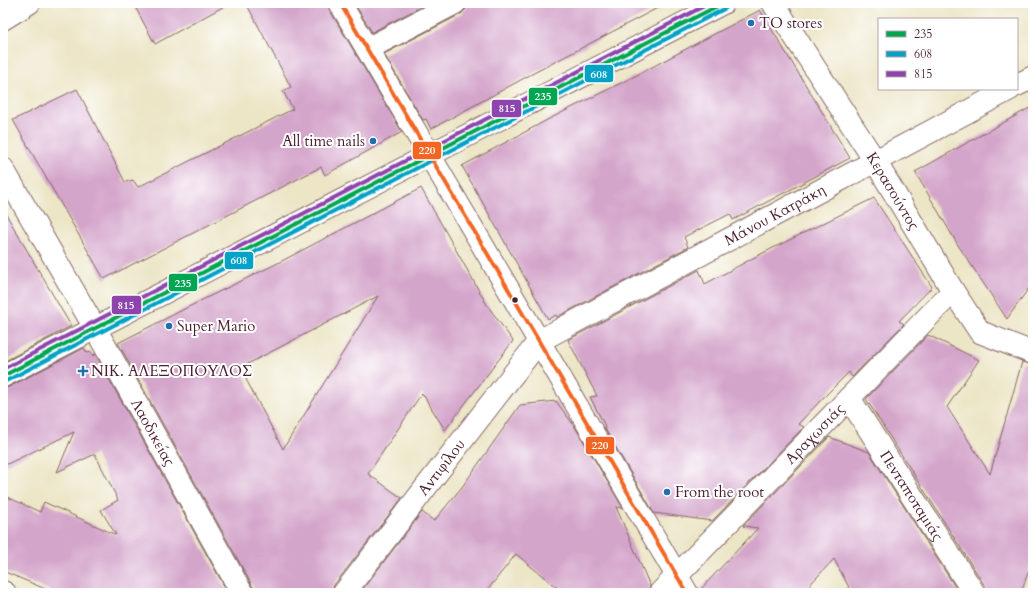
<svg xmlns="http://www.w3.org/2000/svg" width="1036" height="596" viewBox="0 0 1036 596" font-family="Cardo,serif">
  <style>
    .building { fill: #d4a5cb; fill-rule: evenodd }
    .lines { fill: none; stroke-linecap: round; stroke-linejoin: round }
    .pedestrian-casing { stroke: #836461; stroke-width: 24 }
    .minor-casing { stroke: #836461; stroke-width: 24 }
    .tertiary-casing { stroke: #836461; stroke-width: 24 }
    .pedestrian { stroke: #fff; stroke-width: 22 }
    .minor { stroke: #fff; stroke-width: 22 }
    .tertiary { stroke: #fff; stroke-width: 22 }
    .bus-1-casing { stroke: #fff; stroke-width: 7 }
    .bus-2-casing { stroke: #fff; stroke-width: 7 }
    .bus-3-casing { stroke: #fff; stroke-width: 7 }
    .bus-4-casing { stroke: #fff; stroke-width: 7 }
    .bus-1 { stroke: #00a651; stroke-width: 4 }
    .bus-2 { stroke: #04a2c6; stroke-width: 4 }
    .bus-3 { stroke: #8e44ad; stroke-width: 4 }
    .bus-4 { stroke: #f26522; stroke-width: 4 }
    .poi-dot { fill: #1f6fb2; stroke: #fff; stroke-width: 1.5 }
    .bus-dot { fill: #4a1f2b; stroke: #fff; stroke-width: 1.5 }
    .labels { text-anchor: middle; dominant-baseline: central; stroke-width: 4; stroke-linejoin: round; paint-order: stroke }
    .poi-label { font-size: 15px; fill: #4a1f2b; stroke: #fff; text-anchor: start }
    .street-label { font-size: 15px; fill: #4a1f2b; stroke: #fff }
    .line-badge { stroke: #fff; stroke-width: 1.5 }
    .badge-label { font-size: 11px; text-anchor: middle; font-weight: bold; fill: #fff }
  </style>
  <rect width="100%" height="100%" fill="#fff"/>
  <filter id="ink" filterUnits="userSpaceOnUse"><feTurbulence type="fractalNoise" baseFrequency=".025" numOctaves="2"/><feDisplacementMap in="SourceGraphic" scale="8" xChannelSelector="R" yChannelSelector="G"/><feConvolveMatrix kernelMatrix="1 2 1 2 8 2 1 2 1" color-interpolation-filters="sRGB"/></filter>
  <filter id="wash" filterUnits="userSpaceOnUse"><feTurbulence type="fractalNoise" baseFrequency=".012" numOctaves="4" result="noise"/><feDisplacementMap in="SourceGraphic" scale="16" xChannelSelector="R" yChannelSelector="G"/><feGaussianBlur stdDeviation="0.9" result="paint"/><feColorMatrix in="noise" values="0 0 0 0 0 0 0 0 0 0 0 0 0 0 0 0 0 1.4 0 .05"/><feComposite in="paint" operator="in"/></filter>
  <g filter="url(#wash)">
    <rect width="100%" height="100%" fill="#ece5c6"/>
    <g id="blocks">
      <g class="building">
        <polygon points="133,3 230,3 155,44"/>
        <polygon points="246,3 328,3 329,9 402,132 325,175 321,167 104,279 13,120 77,89 125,182 133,180 138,187 293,109 283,91 291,87"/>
        <polygon points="354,3 428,3 372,32"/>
        <polygon points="467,3 667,3 528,76 431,129 426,119 423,120 384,54 461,14 466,9"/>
        <polygon points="760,10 850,158 733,220 730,214 684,237 688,247 557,317 556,315 548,319 462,166 549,119 635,76"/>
        <polygon points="1033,106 1033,282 1007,319 958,245 915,172"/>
        <path d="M 421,188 L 487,305 L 513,341 L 445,430 L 422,393 L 368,474 L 402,498 L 334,585 L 332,593 L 254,593 L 253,587 L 118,343 L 202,300 L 276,264 ZM 378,296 L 283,449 L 240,368 Z"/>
        <polygon points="874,198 932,287 899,321 904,324 852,377 849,372 823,398 798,424 804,427 712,521 654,513 604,427 605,426 590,397 597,396 568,340 699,270 705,284 755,257"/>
        <polygon points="3,209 71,326 3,362"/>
        <polygon points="928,335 979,360 947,407 990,474 1022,362 1033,365 1033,558 1021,593 986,593 985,586 866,399"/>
        <polygon points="84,348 87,353 91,352 93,356 95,354 228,593 55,593 3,571 3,495 40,512 44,502 116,535 101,510 118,500 95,454 57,472 74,432 3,466 3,388 9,387"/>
        <polygon points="556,401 575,427 623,508 616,507 650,586 648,593 563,593 516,554 485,593 360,593 422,512 434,521 462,487 520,405"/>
        <polygon points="829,437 869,452 959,593 852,593 834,559 802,593 699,593 699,591 758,528 743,526"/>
      </g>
    </g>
  </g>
  <g filter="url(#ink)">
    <use href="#blocks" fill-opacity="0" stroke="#836461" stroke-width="1"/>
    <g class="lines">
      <defs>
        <polyline id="pedestrian" points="3,19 29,3"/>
        <g id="minor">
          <path id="s1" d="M 773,3 L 875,161 L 953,291 L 980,332 L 1033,353"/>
          <polyline points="367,49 455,3"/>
          <polyline points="1017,85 1033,77"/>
          <path id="s2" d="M 3,169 L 95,328 L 242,593"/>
          <path id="s3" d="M 849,398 L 974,593"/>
          <path id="s4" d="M 344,593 L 539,341 L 1010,89"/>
          <path id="s5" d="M 660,593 L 953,291"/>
        </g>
        <g id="tertiary">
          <polyline points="340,3 687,593"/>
          <polyline points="3,376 723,3"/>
          <polyline points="3,592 5,593"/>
        </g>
      </defs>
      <use href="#pedestrian" class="pedestrian-casing"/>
      <use href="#minor" class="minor-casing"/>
      <use href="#tertiary" class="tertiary-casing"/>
      <use href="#pedestrian" class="pedestrian"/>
      <use href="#minor" class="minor"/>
      <use href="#tertiary" class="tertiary"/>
      <defs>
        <polyline id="bus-1" points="3,376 723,3"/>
        <polyline id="bus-2" points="6,381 726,8"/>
        <polyline id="bus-3" points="3,369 710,3"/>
        <polyline id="bus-4" points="340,3 687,593"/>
      </defs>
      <use href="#bus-1" class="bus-1-casing"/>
      <use href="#bus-2" class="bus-2-casing"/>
      <use href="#bus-3" class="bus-3-casing"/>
      <use href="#bus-4" class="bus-4-casing"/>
      <use href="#bus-1" class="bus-1"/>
      <use href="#bus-2" class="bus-2"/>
      <use href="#bus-3" class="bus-3"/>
      <use href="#bus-4" class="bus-4"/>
    </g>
  </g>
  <g class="poi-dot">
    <circle cx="751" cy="23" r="4"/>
    <circle cx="373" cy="141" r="4"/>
    <circle cx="169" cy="326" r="4"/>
    <path d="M81 365h4v4h4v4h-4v4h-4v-4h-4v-4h4z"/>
    <circle cx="667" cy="492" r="4"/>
  </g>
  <circle class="bus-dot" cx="515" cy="300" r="3.5"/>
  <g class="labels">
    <g class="poi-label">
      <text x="759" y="23">TO stores</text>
      <text x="365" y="141" text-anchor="end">All time nails</text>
      <text x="177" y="326">Super Mario</text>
      <text x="91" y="371">ΝΙΚ. ΑΛΕΞΟΠΟΥΛΟΣ</text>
      <text x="675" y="492">From the root</text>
    </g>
    <g class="street-label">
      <text stroke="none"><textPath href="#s1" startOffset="223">Κερασούντος</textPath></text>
      <text stroke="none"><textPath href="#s4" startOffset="586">Μάνου Κατράκη</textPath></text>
      <text stroke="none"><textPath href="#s2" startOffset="303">Λαοδικείας</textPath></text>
      <text stroke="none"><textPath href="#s5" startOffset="222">Αραχωσιάς</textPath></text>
      <text stroke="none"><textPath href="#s4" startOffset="159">Αντιφίλου</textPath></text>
      <text stroke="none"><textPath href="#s3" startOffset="116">Πενταποταμιάς</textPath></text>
    </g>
  </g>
  <g class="line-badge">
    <rect x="584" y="64" width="30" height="19" rx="4" fill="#04a2c6"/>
    <rect x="528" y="87" width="30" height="19" rx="4" fill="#00a651"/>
    <rect x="491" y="99" width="31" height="19" rx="4" fill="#8e44ad"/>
    <rect x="412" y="141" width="30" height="19" rx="4" fill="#f26522"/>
    <rect x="224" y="251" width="30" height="19" rx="4" fill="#04a2c6"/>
    <rect x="168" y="273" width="30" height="19" rx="4" fill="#00a651"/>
    <rect x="111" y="295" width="31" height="20" rx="4" fill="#8e44ad"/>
    <rect x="585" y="436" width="30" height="19" rx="4" fill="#f26522"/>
  </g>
  <g class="badge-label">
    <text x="599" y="78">608</text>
    <text x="543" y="100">235</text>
    <text x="507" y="112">815</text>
    <text x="427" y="154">220</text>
    <text x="239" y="264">608</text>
    <text x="183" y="287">235</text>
    <text x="126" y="309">815</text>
    <text x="600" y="449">220</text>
  </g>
  <rect width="1036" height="596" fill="none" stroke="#fff" stroke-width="16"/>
  <rect x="878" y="18" width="140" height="72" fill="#ffffff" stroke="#b7a5aa"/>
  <rect x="886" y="31" width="20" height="6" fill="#00a651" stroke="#b7a5aa"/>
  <text x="914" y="38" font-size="12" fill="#4a1f2b">235</text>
  <rect x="886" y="51" width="20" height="6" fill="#04a2c6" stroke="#b7a5aa"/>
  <text x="914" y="58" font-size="12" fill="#4a1f2b">608</text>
  <rect x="886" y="71" width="20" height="6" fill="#8e44ad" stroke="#b7a5aa"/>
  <text x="914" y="78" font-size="12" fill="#4a1f2b">815</text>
</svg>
